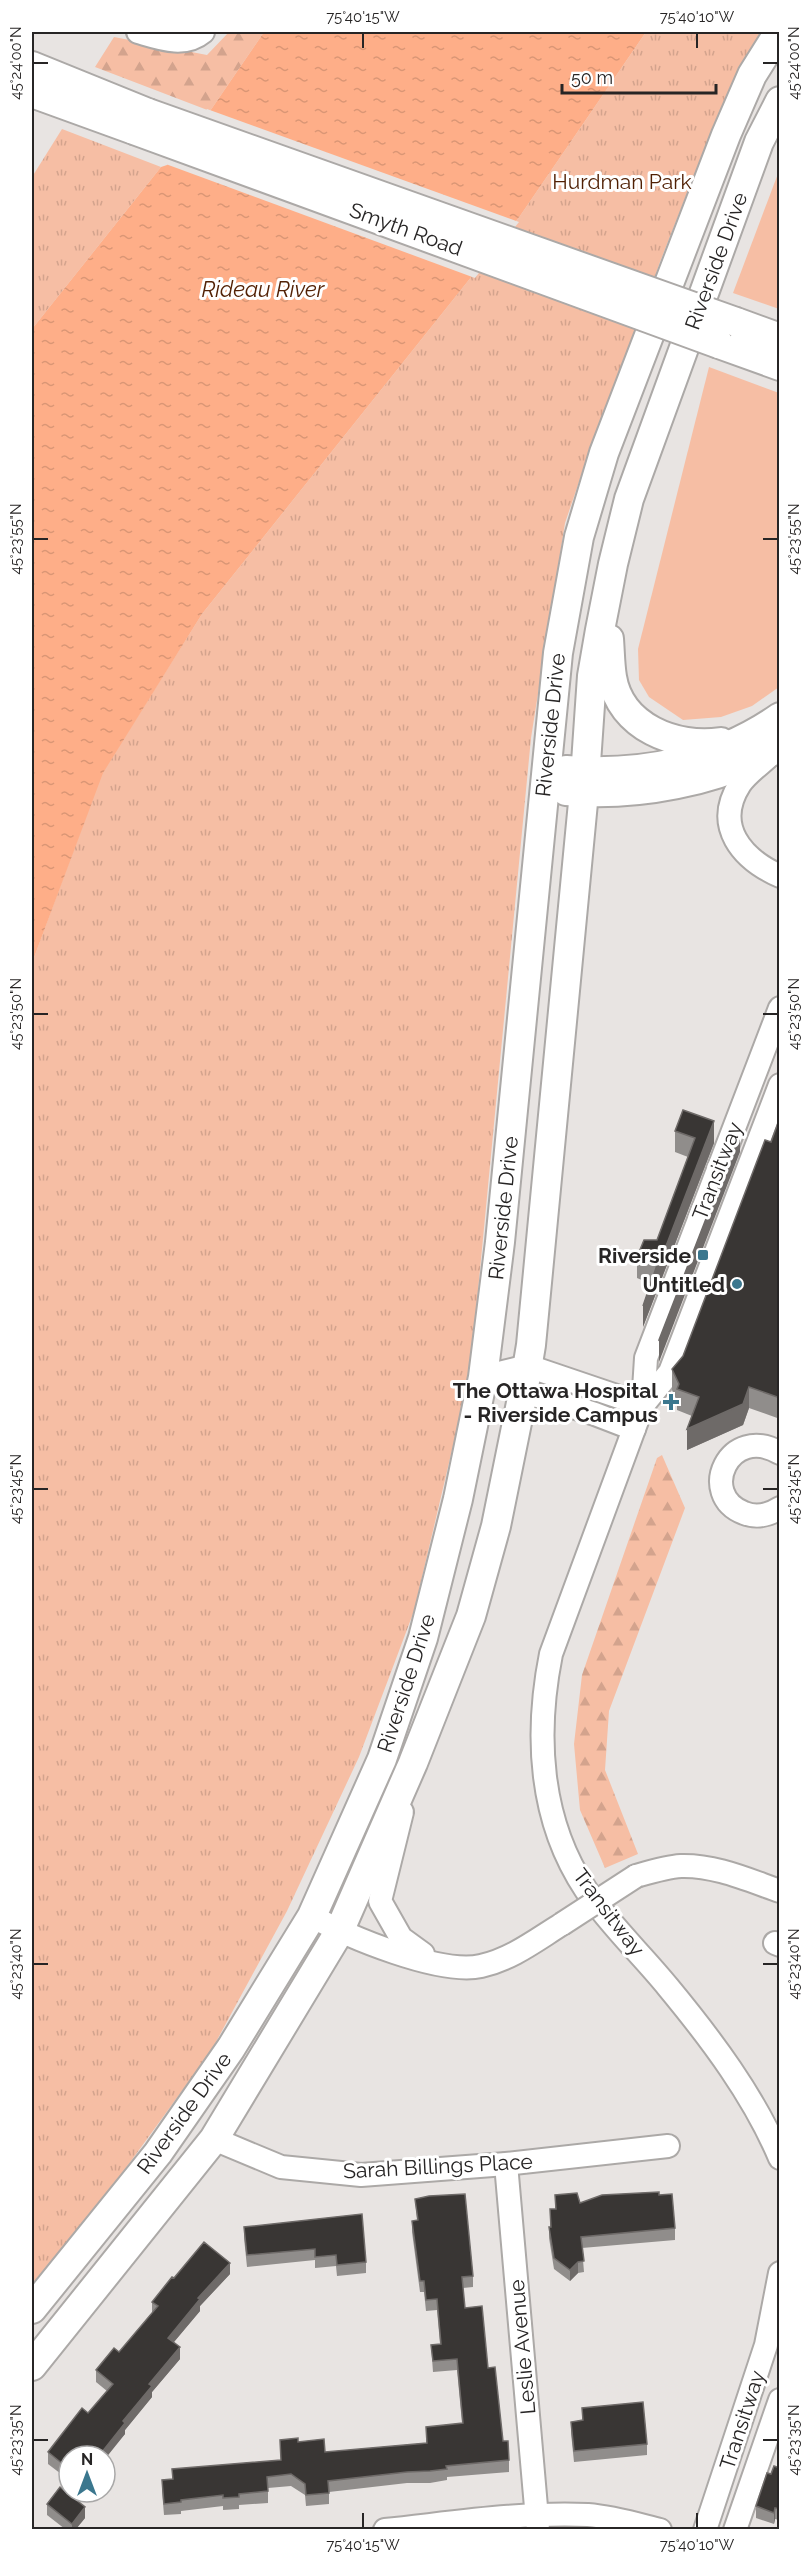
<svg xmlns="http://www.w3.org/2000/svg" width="811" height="2561" viewBox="0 0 811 2561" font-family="Raleway,sans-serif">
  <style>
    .grass { fill: #f6bea4 }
    .forest { fill: url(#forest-firs) }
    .park { fill: url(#park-tufts) }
    .water { fill: url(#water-ripples) }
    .pier { fill: #e8e4e2 }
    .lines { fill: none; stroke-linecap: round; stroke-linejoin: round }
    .minor-casing { stroke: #aca9a7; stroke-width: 26 }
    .major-casing { stroke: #aca9a7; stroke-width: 32 }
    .minor { stroke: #fff; stroke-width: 22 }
    .major { stroke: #fff; stroke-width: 28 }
    .minor-bridge-casing { stroke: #aca9a7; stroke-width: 26; stroke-linecap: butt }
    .major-bridge-casing { stroke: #aca9a7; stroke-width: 32; stroke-linecap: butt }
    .minor-bridge { stroke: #fff; stroke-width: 22 }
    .major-bridge { stroke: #fff; stroke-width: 28 }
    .wall { fill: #908d8b }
    .shaded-wall { fill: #6e6a68 }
    .building { fill: #393634; stroke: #6e6a68; stroke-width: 1.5 }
    .ticks { fill: none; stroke: #272525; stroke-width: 2 }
    .poi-dot { fill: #3b778e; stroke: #fff; stroke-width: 2 }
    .labels { text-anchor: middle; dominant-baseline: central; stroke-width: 6; stroke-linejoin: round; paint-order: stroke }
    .park-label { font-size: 21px; fill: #501f03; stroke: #fff }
    .street-label { font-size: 21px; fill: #272525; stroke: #fff }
    .poi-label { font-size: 21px; font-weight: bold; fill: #272525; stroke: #fff; text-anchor: end }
    .water-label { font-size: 22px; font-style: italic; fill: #522105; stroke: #fff }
    .neatline { fill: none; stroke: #272525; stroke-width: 2 }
    .ticks-label { font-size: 15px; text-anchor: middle; fill: #272525 }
  </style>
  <defs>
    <pattern id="forest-firs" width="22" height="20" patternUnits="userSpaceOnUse" patternTransform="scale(1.5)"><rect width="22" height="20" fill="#f6bea4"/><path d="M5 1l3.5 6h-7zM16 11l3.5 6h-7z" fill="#d3a38d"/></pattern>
    <pattern id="park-tufts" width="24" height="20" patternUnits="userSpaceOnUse" patternTransform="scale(1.5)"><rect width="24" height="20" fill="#f6bea4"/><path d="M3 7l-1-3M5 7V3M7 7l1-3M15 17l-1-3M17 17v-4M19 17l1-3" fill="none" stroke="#d3a38d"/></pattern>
    <pattern id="water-ripples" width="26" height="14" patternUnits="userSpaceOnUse" patternTransform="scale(1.5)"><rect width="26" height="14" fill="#feae88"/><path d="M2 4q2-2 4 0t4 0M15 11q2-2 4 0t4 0" fill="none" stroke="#da9675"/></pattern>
  </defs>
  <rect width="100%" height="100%" fill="#e8e4e2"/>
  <g class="grass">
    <polygon points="779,171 779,309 733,293"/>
    <polygon points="709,367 779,393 779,687 752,706 721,717 683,720 649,697 639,680 638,649"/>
  </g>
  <g class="forest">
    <polygon points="229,32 264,32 210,111 95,67 114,37 207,55"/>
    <polygon points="662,1455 685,1508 609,1711 605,1770 638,1854 605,1868 580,1810 574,1744 582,1675 657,1458"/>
  </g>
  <g class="park">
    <polygon points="646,32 762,32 717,117 660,262 633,340 597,429 565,523 531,738 470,1374 414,1611 359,1757 287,1911 211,2051 115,2183 32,2287 32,963 102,773 202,614 520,216"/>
    <polygon points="62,129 161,167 32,329 32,177"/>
  </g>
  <polygon class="water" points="264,32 646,32 520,216 202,614 103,773 32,963 32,329 161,167 167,165 210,111"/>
  <polygon class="pier" points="207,109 519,222 475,278 163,163"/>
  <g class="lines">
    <defs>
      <g id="minor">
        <path d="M 138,32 C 159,38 184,48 203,32"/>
        <path d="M 767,758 C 758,766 746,775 740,784 C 713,826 742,859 780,876"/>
        <path d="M 780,1085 L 670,1372 L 643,1405 L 634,1429 L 551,1654 C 535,1734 539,1820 586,1890 C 610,1925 642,1955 668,1987 C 711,2039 754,2096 780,2158"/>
        <polyline points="483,1377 528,1366 643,1405"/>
        <polyline points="509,1387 595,1414 634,1429"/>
        <polyline points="643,1405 646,1358 780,1008"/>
        <path d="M 780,1453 C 729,1423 697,1495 744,1513 C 756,1518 769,1515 780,1508"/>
        <polyline points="402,1812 380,1901 401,1938 423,1954"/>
        <path d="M 636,1876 C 650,1872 666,1867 681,1866 C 715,1865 748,1880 780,1891"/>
        <path d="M 312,1916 C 348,1937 440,1975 481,1966 C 512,1959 536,1940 562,1924"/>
        <polyline points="775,1943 780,1945"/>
        <polyline points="214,2139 281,2167 361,2175 506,2164 668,2146"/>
        <polyline points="506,2164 538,2530"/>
        <path d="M 385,2530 C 452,2523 520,2512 588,2515 C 613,2517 636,2524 660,2530"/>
        <polyline points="705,2530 766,2345 780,2273"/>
        <polyline points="735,2530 780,2400"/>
      </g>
      <g id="major">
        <polyline points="32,66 148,113"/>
        <polyline points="32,93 134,130"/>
        <polyline points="736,322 780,338"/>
        <polyline points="719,344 780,366"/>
        <path d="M 609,639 C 610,652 610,665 612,677 C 620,727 676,749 721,742"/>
        <path d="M 566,770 C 642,776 717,761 780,717"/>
        <path d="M 566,791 C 638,797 716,782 780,747"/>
        <polyline points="32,2309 158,2153 231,2048 312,1916 382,1759 423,1638 458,1499 483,1377 500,1242 558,653 579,537 604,453 726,135 752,75 779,32"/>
        <polyline points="32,2366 214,2139 339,1932 413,1763 471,1616 496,1526 523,1393 531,1345 584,792 592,676 600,630 613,564 629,499 759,142 780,101"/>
      </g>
    </defs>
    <use href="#minor" class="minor-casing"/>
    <use href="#major" class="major-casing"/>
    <use href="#minor" class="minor"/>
    <use href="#major" class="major"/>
    <defs>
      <polyline id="minor-bridge" points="562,1924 636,1876"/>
      <g id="major-bridge">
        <polyline points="148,113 736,322"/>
        <polyline points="134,130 719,344"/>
      </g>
    </defs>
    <use href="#minor-bridge" class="minor-bridge-casing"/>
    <use href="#major-bridge" class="major-bridge-casing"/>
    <use href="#minor-bridge" class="minor-bridge"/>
    <use href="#major-bridge" class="major-bridge"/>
  </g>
  <g class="wall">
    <polygon points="780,1120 780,1419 749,1408 743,1425 687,1450 692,1416 677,1410 677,1401 672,1390 672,1369 683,1356"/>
    <polygon points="675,1131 714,1143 643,1327 651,1284 637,1278 637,1257 657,1240 688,1157 675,1152"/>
    <polygon points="555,2195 580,2203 659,2195 675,2228 675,2240 582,2248 584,2272 578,2273 570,2281 554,2269 549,2238 549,2227 550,2227 550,2209 555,2209"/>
    <polygon points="415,2199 473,2276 473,2287 463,2288 465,2308 488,2368 503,2441 509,2460 509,2472 447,2477 447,2480 430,2483 407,2483 329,2492 329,2504 306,2506 305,2495 291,2486 268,2488 268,2503 239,2505 239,2509 223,2510 223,2506 181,2511 181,2514 164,2515 162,2491 162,2480 172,2479 172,2469 281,2460 280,2440 298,2442 325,2452 426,2443 426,2427 462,2423 457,2370 433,2372 431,2345 440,2344 437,2310 426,2311 424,2292 420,2292 412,2232 412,2221 417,2220"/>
    <polygon points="244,2227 366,2262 366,2273 337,2276 336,2266 315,2268 315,2260 247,2267 244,2238"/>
    <polygon points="230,2274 200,2306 200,2311 174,2342 180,2359 152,2392 152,2397 125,2430 125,2434 105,2456 69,2456 69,2480 48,2464 48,2452 88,2413 107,2391 96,2382 96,2370 119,2352 152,2313 152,2302 174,2278"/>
    <polygon points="582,2408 647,2444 647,2455 574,2462 571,2433 571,2422 582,2420"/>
    <polygon points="780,2468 780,2519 779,2520 775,2519 774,2524 756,2518 756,2506 771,2474"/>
    <polygon points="47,2504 85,2518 76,2529 65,2529 47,2515"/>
  </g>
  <g class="shaded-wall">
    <polygon points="714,1121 714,1143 643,1327 643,1306"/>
    <polygon points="740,1131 740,1152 659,1362 659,1341"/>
    <polygon points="749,1387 749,1408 743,1425 687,1450 687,1429"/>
    <polygon points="578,2262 578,2273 570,2281 570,2270"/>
    <polygon points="230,2263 230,2274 200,2306 200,2311 168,2349 168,2338 198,2298"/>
    <polygon points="180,2347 180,2359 152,2392 152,2397 125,2430 125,2434 105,2459 105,2456 102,2456 102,2452 149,2384"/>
    <polygon points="95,2447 95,2456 88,2456"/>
    <polygon points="85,2507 85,2518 76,2529 72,2529 72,2524"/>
    <polygon points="775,2508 775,2519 774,2524 774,2513"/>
  </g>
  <g class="building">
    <polygon points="683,1110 714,1121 643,1306 657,1265 637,1257 644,1240 657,1240 695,1138 675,1131"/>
    <polygon points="779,1120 780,1398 749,1387 743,1404 687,1429 699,1397 677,1389 679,1384 672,1369 683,1356 765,1140 771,1142"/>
    <polygon points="740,1131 659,1341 659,1340"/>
    <polygon points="659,2192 659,2195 672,2194 675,2228 581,2237 584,2261 578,2262 570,2270 554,2258 549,2227 551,2227 550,2209 556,2209 555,2195 577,2193 580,2203 602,2195"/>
    <polygon points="465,2194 473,2276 462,2277 465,2308 482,2306 488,2368 495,2367 503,2441 508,2441 509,2460 446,2466 447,2469 430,2471 407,2472 328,2481 329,2493 306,2495 305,2484 291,2474 267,2477 268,2491 239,2494 239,2497 223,2498 223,2495 181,2500 181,2502 164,2504 162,2480 173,2479 172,2469 281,2460 280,2440 298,2438 298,2442 324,2439 325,2452 427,2443 426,2427 463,2423 457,2359 433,2361 431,2345 441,2344 437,2299 426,2300 424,2281 420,2281 412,2221 418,2220 415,2199 429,2196"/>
    <polygon points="362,2214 366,2262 337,2265 336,2255 315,2257 315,2249 247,2255 244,2227"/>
    <polygon points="204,2242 230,2263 198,2298 200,2299 168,2338 180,2347 149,2384 152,2386 123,2421 125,2423 102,2452 95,2447 88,2456 69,2456 69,2469 48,2452 82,2408 88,2413 113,2384 96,2370 114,2348 119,2352 158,2306 152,2302 172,2277 174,2278"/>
    <polygon points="643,2402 647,2444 574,2451 571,2422 583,2420 582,2408"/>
    <polygon points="774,2466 780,2468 780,2508 779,2509 775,2508 774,2513 756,2506 767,2473 771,2474"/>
    <polygon points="60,2487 85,2507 72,2524 47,2504"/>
  </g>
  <path class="ticks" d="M 363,33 L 363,48M 697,33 L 697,48M 33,63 L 48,63M 763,63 L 778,63M 33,539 L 48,539M 763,539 L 778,539M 33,1014 L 48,1014M 763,1014 L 778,1014M 33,1489 L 48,1489M 763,1489 L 778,1489M 33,1964 L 48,1964M 763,1964 L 778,1964M 33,2440 L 48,2440M 763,2440 L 778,2440M 363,2513 L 363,2528M 697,2513 L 697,2528"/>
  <g class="poi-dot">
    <rect x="697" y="1249" width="12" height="12" rx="3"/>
    <circle cx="737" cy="1284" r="6"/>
    <path d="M668 1393h6v6h6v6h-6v6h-6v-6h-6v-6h6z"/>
  </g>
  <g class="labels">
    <g class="park-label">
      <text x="622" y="181">Hurdman Park</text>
    </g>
    <g class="street-label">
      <text transform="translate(406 229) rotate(20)">Smyth Road</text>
      <text transform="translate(716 261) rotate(-70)">Riverside Drive</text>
      <text transform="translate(550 725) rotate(-84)">Riverside Drive</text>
      <text transform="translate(717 1171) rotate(-69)">Transitway</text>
      <text transform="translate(503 1208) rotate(-84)">Riverside Drive</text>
      <text transform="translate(406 1683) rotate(-72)">Riverside Drive</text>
      <text transform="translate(609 1912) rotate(53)">Transitway</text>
      <text transform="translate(184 2113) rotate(-54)">Riverside Drive</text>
      <text transform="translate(438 2166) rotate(-3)">Sarah Billings Place</text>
      <text transform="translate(522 2347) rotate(-95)">Leslie Avenue</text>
      <text transform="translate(742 2420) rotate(-72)">Transitway</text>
    </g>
    <g class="poi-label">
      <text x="691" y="1255">Riverside</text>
      <text x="725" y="1284">Untitled</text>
      <text x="658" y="1390">The Ottawa Hospital<tspan x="658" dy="24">- Riverside Campus</tspan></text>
    </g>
    <g class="water-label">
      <text x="263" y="289">Rideau River</text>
    </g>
  </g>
  <rect width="811" height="2561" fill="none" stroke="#ffffff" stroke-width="66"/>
  <g transform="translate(87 2474)"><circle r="28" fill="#ffffff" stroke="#a9a8a8" stroke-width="1.5"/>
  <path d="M0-4.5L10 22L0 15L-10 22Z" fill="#3b778e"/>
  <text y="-9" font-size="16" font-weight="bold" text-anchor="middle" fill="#272525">N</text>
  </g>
  <path d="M562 84v9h154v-9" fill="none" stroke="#272525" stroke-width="3"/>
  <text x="571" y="84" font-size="18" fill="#272525" stroke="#ffffff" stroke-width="4.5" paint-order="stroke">50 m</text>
  <rect x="33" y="33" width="745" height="2495" class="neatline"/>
  <g class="ticks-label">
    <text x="363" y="22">75°40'15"W</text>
    <text x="697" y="22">75°40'10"W</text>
    <text transform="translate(16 63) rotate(-90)" y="5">45°24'00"N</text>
    <text transform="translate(794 63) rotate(-90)" y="5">45°24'00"N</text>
    <text transform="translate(16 539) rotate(-90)" y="5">45°23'55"N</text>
    <text transform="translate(794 539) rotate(-90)" y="5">45°23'55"N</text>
    <text transform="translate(16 1014) rotate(-90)" y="5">45°23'50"N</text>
    <text transform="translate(794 1014) rotate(-90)" y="5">45°23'50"N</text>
    <text transform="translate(16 1489) rotate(-90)" y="5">45°23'45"N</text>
    <text transform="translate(794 1489) rotate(-90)" y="5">45°23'45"N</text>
    <text transform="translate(16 1964) rotate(-90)" y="5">45°23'40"N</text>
    <text transform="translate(794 1964) rotate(-90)" y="5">45°23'40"N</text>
    <text transform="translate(16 2440) rotate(-90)" y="5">45°23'35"N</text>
    <text transform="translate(794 2440) rotate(-90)" y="5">45°23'35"N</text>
    <text x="363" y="2550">75°40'15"W</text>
    <text x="697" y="2550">75°40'10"W</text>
  </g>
</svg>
